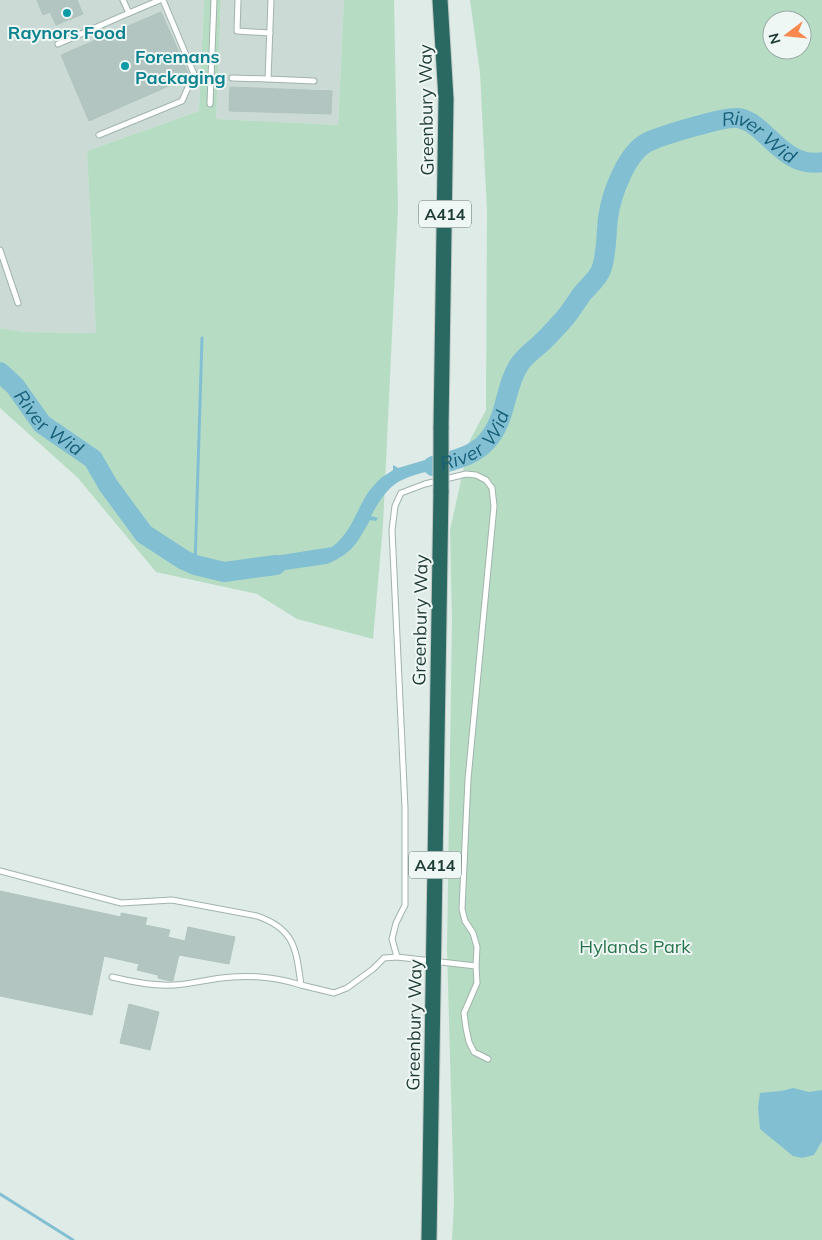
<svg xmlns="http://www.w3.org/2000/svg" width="822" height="1240" viewBox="0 0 822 1240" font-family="Mulish,sans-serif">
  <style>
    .built { fill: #ccdad5 }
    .green { fill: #b6ddc4; fill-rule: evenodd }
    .water { fill: #83bfd3 }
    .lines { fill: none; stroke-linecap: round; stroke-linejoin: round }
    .stream { stroke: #83bfd3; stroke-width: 3 }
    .river { stroke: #83bfd3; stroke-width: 20 }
    .building { fill: #b3c5c0; stroke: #b0c4be }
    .lane-casing { stroke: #a1b3ae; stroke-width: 7 }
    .highway-casing { stroke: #c0c8c7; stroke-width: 17 }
    .lane { stroke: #fff; stroke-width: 5 }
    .highway { stroke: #296961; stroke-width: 15 }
    .highway-bridge-casing { stroke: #c0c8c7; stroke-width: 17; stroke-linecap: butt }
    .highway-bridge { stroke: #296961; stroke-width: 15 }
    .culture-dot { fill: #0f9aa8; stroke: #eff7f4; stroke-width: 2 }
    .labels { text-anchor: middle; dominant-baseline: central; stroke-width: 4; stroke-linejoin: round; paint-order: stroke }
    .shield { fill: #eff7f4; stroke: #5d736f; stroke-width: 1 }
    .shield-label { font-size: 16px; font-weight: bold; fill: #1f3b36 }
    .culture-label { font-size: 18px; font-weight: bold; fill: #0d838f; stroke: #eff7f4 }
    .street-label { font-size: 18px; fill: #1f3b36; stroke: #eff7f4 }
    .park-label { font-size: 18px; fill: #27744c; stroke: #eff7f4 }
    .water-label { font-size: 19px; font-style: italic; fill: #176079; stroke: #eff7f4 }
  </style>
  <rect width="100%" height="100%" fill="#deebe6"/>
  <g class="built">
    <polygon points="0,0 204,0 199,111 87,151 96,333 25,332 0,328"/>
    <polygon points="221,0 344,0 338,125 216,119"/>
  </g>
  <g class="green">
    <polygon points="204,0 221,0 216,119 338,125 344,0 394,0 398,208 383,525 373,639 297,619 257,594 156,572 78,478 0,408 0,328 25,332 96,333 87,151 199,111"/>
    <path d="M 470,0 L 822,0 L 822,1240 L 452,1240 L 454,1202 L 447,949 L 452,621 L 450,530 L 470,440 L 486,410 L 487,211 L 480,73 ZM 772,20 L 802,20 L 802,50 L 772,50 Z"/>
  </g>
  <g class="water">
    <path d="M 459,450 L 460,464 C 442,469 418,472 402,480 C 388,486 378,503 371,516 L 378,518 L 376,521 L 370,520 C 357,543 353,553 327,564 L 251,575 L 249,560 L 332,547 C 356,529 357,501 377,482 C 381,477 388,474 393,470 L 393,465 L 398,468 Z"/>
    <polygon points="793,1088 809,1092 822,1090 822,1141 814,1155 802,1158 793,1156 760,1129 758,1107 760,1093 781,1091"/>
  </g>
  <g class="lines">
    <g class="stream">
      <polyline points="195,565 202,338"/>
      <polyline points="0,1194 73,1240"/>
    </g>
    <g class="river">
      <path id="s1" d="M 0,372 L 15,386 L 42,424 L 93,459 L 108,485 L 144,534 L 184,560 L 195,565 L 224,572 L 276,565"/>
      <path id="s2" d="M 433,466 C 453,460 473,457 487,441 C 507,419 504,388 519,365 C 524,357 531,352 538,346 C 547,338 556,328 564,319 C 571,311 576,302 582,294 C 588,286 597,280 601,270 C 607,255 606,234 608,218 C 611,195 627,150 650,141 C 664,135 725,116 738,118 C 766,122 782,169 822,162"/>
    </g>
  </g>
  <g class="building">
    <polygon points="37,0 77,0 83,14 56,25 50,12 43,15"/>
    <polygon points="161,12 189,75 187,78 89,121 61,55"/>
    <polygon points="230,87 332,91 331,114 229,111"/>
    <polygon points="0,891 121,917 121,913 147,918 145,925 170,930 168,937 185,941 188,927 235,937 229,964 179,955 173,981 170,981 158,978 158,975 137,970 139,964 104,956 92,1015 0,996"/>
    <polygon points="129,1004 159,1012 150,1050 120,1043"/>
  </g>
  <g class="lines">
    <defs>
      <g id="lane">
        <polyline points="123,0 129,13 160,0"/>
        <polyline points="238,0 237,31 270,33"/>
        <polyline points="271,0 268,79 314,81"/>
        <polyline points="58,44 129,13"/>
        <polyline points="232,78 268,79"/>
        <polyline points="210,104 214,0"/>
        <polyline points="99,135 182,101 194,74 163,0"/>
        <polyline points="0,250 18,303"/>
        <path d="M 0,871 L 121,903 L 172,900 L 257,916 C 295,929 296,949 301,985 L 334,993 L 347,988 L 373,969 L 384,958 L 397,957 L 392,939 L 396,923 L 405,905 L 405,808 L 392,530 L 395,506 L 401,493 L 425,484 L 466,474 L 476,475 L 486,480 L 492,488 L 494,506 L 468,779 L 462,909 L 465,921 L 473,933 L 477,947 L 476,966 L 477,983 L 464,1013 L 466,1028 L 469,1042 L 474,1052 L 488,1059"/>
        <polyline points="397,957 476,966"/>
        <path d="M 112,977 C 132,982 154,986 174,985 C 193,984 212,978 232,977 C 255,975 278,978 301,985"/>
      </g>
      <g id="highway">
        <polyline points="440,0 446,99 441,428"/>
        <polyline points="429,1240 441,491"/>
      </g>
    </defs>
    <use href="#lane" class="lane-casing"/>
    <use href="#highway" class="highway-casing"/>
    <use href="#lane" class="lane"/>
    <use href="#highway" class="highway"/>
    <defs>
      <polyline id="highway-bridge" points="441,491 441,428"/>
    </defs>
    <use href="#highway-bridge" class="highway-bridge-casing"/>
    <use href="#highway-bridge" class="highway-bridge"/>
  </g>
  <g class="culture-dot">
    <circle cx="67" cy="13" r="5"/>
    <circle cx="125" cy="66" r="5"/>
  </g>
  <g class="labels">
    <g class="shield">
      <rect x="419" y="200.5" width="52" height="27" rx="4"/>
      <rect x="409" y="851.5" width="52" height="27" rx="4"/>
    </g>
    <g class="shield-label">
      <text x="445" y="214">A414</text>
      <text x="435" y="865">A414</text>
    </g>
    <g class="culture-label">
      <text x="67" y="32">Raynors Food</text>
      <text x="135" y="56" text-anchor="start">Foremans<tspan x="135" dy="21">Packaging</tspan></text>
    </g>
    <g class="street-label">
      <text transform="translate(426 110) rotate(-91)">Greenbury Way</text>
      <text transform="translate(420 620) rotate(-89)">Greenbury Way</text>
      <text transform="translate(414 1025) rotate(-89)">Greenbury Way</text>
    </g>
    <g class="park-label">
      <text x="635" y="946">Hylands Park</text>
    </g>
    <g class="water-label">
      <text stroke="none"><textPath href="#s2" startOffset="531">River Wid</textPath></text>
      <text stroke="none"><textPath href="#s1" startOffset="71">River Wid</textPath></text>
      <text stroke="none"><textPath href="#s2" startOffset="51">River Wid</textPath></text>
    </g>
  </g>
  <g transform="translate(787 35) rotate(254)"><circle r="24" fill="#eff7f4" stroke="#9caca8"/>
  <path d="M0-4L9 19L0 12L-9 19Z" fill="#f9884e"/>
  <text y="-8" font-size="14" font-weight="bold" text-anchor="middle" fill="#1f3b36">N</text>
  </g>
</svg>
